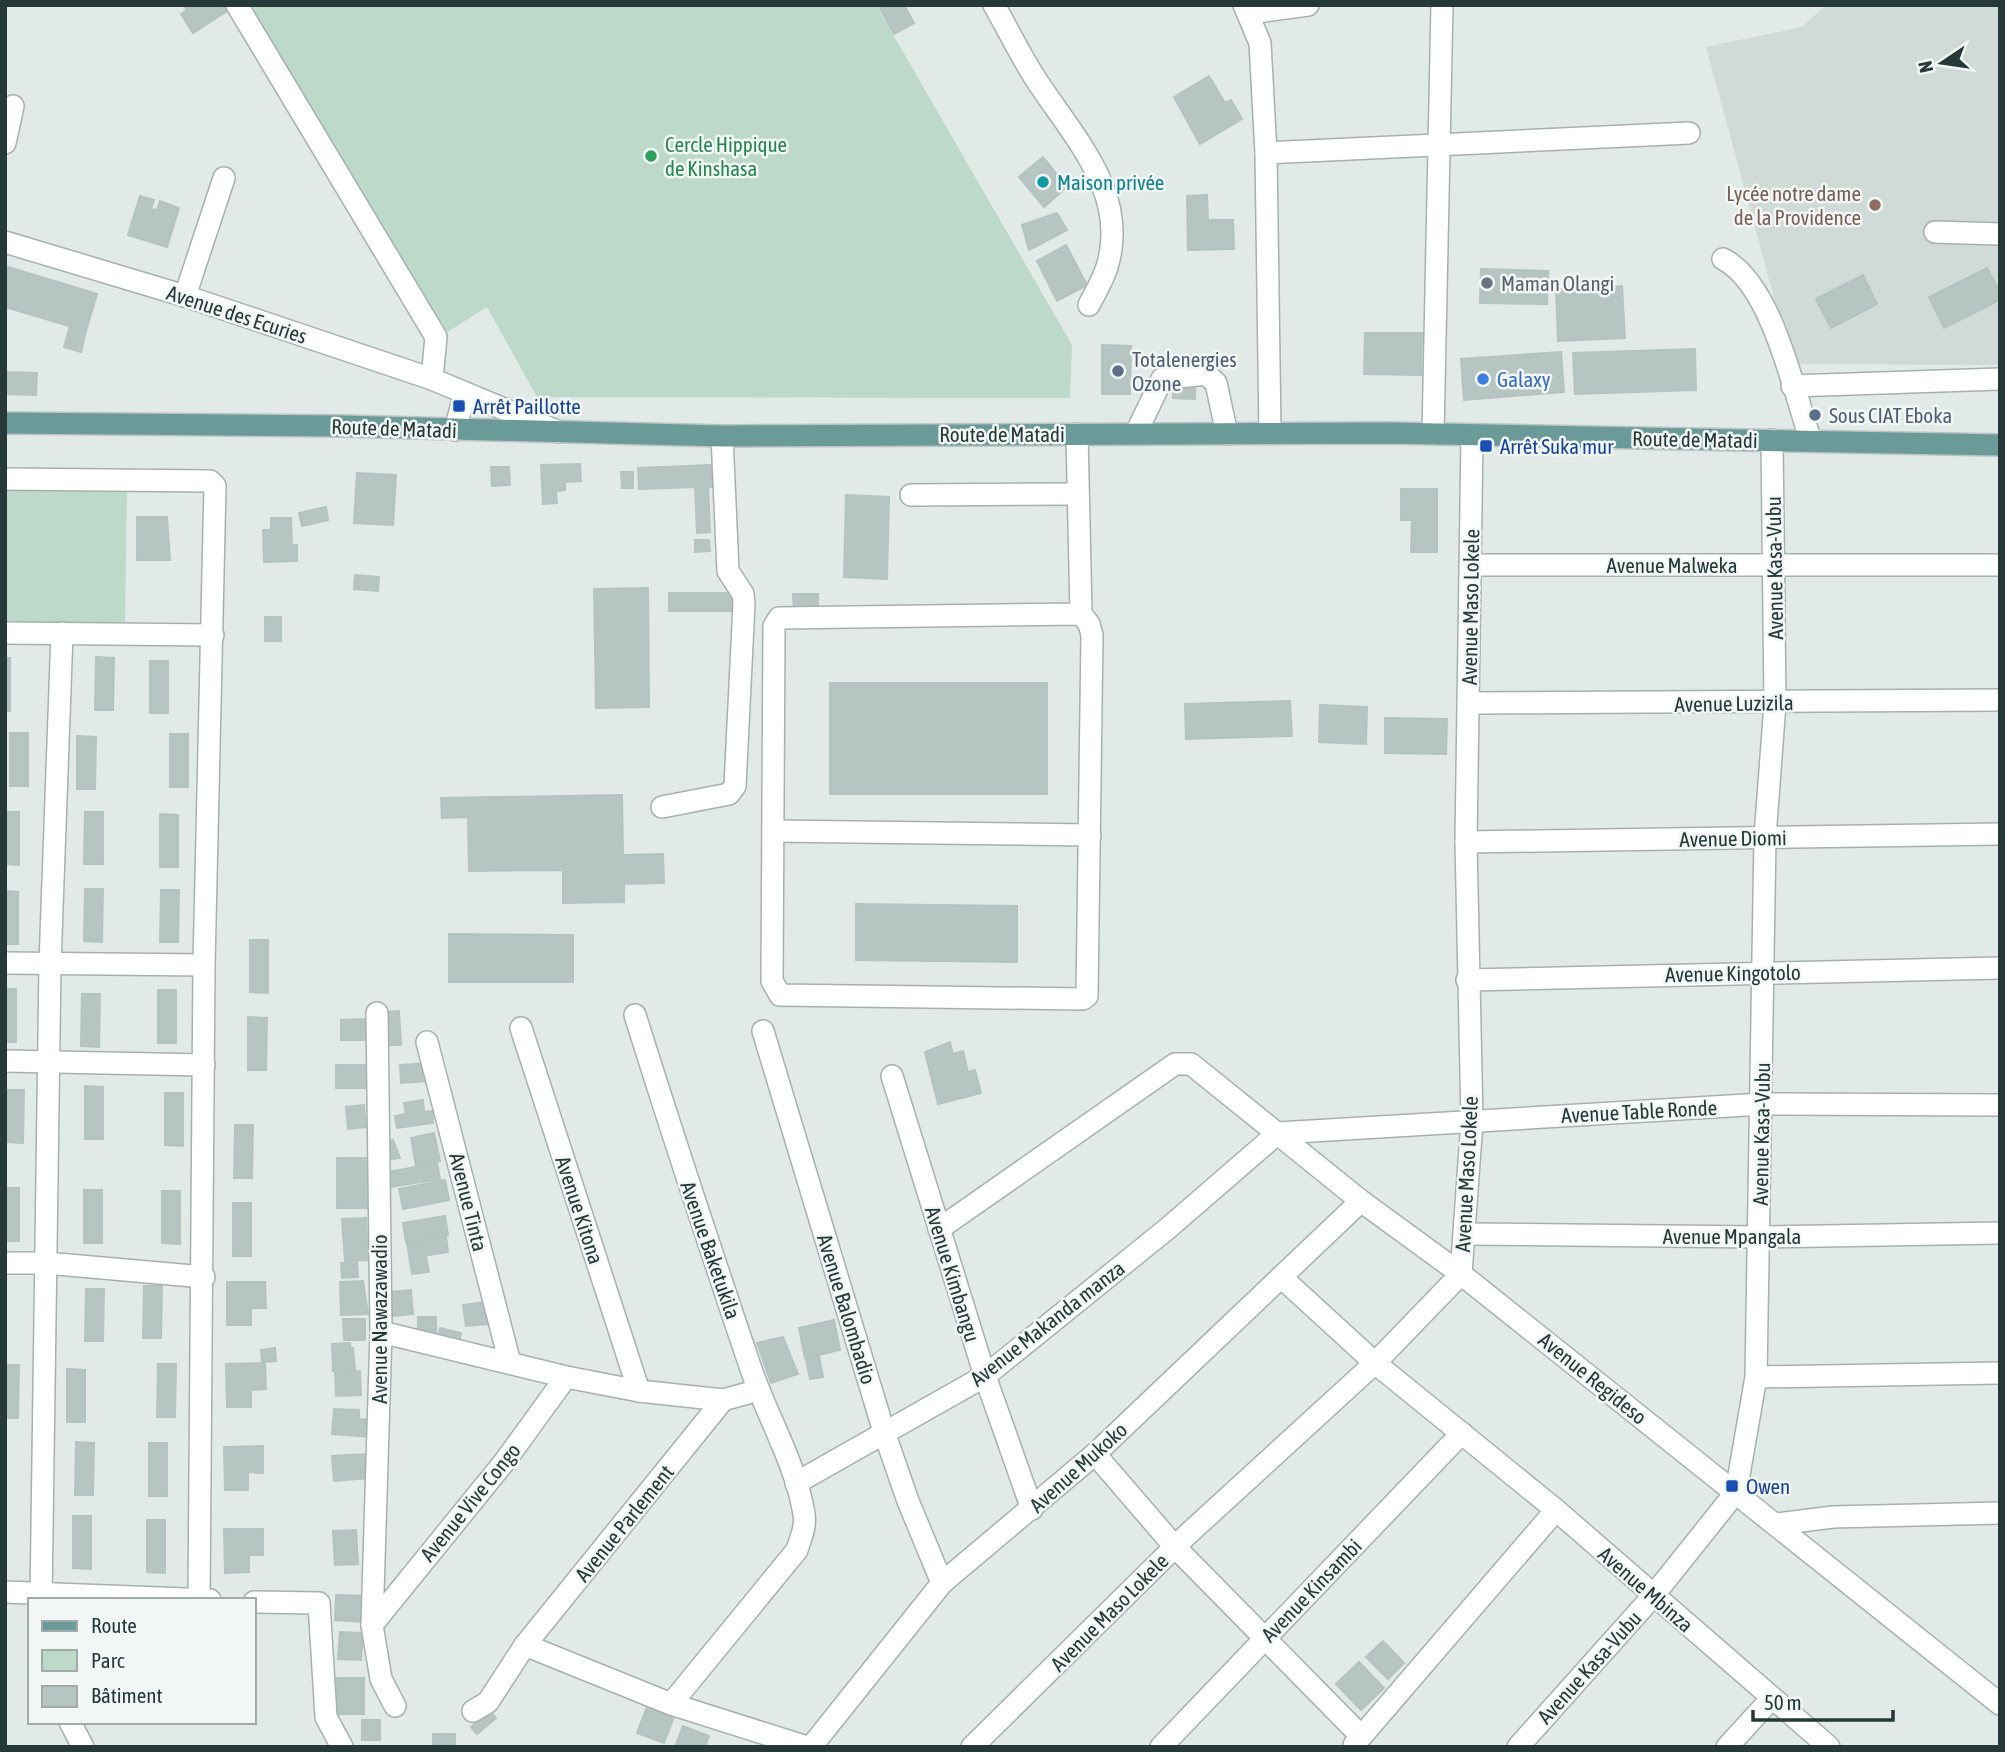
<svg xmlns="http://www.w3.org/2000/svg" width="2005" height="1752" viewBox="0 0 2005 1752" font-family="'Asap Condensed',sans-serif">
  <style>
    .built { fill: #d0dad7 }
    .green { fill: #bdd9ca }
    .building { fill: #b7c5c2; stroke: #b5c3c0; stroke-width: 2 }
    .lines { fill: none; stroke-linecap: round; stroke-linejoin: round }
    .minor-casing { stroke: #a5b1b0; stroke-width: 24 }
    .major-casing { stroke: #bdc4c3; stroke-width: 24 }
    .minor { stroke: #fff; stroke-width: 21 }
    .major { stroke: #6b9b99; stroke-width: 21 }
    .leisure-dot { fill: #2e9e5b; stroke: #f2f7f6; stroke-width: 2.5 }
    .culture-dot { fill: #0f9aa8; stroke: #f2f7f6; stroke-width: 2.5 }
    .education-dot { fill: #8d6e63; stroke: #f2f7f6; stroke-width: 2.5 }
    .worship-dot { fill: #6b7280; stroke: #f2f7f6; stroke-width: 2.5 }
    .service-dot { fill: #5c6f8a; stroke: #f2f7f6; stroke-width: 2.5 }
    .shop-dot { fill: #3f7fe0; stroke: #f2f7f6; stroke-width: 2.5 }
    .transit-dot { fill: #1a4fb4; stroke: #f2f7f6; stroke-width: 2.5 }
    .labels { text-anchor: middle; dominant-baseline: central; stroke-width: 5; stroke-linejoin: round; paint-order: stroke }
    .leisure-label { font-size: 21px; fill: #27864d; stroke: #f2f7f6; text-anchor: start }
    .culture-label { font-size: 21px; fill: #0d838f; stroke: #f2f7f6; text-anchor: start }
    .education-label { font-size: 21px; fill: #785e54; stroke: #f2f7f6; text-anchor: end }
    .worship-label { font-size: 21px; fill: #5b616d; stroke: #f2f7f6; text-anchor: start }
    .street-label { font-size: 21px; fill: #243938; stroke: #f2f7f6 }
    .service-label { font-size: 21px; fill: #4e5e75; stroke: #f2f7f6; text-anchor: start }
    .shop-label { font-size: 21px; fill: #366cbe; stroke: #f2f7f6; text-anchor: start }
    .transit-label { font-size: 21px; fill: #164399; stroke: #f2f7f6; text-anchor: start }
  </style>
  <rect width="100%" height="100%" fill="#e2eae8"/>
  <polygon class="built" points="1826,5 2000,5 2000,365 1792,364 1706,47 1802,27"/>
  <g class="green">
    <polygon points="248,5 876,5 1072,345 1070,398 537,397 487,307 446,333"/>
    <polygon points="5,488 127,490 125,626 5,624"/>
  </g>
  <g class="building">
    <polygon points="183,5 223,5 227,11 193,33 181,14 187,10"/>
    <polygon points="878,5 904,5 914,23 894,34"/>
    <polygon points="1209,76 1225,103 1231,100 1242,119 1200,144 1174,97"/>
    <polygon points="1043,157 1067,187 1044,207 1019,177"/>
    <polygon points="1207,195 1208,220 1233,220 1234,249 1188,250 1187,196"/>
    <polygon points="140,196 154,200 151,209 157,210 160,201 179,208 167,247 128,235"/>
    <polygon points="1057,213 1067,230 1029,250 1022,225"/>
    <polygon points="1066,245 1087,285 1057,301 1037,261"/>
    <polygon points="5,266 97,294 86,331 5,307"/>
    <polygon points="1987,268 2000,292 2000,300 1944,328 1929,297"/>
    <polygon points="1481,269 1548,271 1547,304 1480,303"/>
    <polygon points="1863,275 1877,304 1831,328 1816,299"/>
    <polygon points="1622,286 1625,338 1558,341 1556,290"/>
    <polygon points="70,326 86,331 81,352 64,347"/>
    <polygon points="1365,333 1422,333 1421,375 1364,374"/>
    <polygon points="1102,345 1131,346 1130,394 1102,394"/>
    <polygon points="1695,349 1696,390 1575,394 1573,353"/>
    <polygon points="1561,352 1564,392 1464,400 1461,359"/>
    <polygon points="1174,355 1196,356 1195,399 1173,398"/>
    <polygon points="5,372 37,373 36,395 5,394"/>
    <polygon points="580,464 581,481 565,482 565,490 556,491 557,503 543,504 541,465"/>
    <polygon points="711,465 712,487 708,487 710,532 697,533 695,487 639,489 638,468"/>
    <polygon points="491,467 509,467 510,485 492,486"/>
    <polygon points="621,472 633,472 633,488 622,488"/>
    <polygon points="357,473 396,475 393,525 354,523"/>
    <polygon points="1401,489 1437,489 1437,552 1411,552 1412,520 1401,520"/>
    <polygon points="846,495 889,497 887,579 844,577"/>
    <polygon points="326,507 328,520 302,526 299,513"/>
    <polygon points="137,517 167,517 170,560 137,560"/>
    <polygon points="271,518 291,518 292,545 297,545 297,561 264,562 263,530 271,530"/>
    <polygon points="695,540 709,540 710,551 695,552"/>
    <polygon points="355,575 379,577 378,591 354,589"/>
    <polygon points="648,588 649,707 596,708 594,589"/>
    <rect x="669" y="593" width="62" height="18"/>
    <polygon points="793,594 818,594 818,613 794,614"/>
    <rect x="265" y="617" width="16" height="24"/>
    <polygon points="96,657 114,658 113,710 95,710"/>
    <rect x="5" y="658" width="5" height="53"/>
    <rect x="150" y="661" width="18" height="52"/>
    <rect x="830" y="683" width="217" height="111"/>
    <polygon points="1290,701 1292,736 1186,739 1185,704"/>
    <polygon points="1320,705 1367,707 1366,744 1319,742"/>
    <polygon points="1385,718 1447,719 1446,754 1385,753"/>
    <rect x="10" y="733" width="18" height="53"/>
    <rect x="170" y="734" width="18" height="53"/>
    <polygon points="77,736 96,737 95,789 77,789"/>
    <polygon points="622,795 623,855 663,854 664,883 624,884 624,902 563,903 563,870 469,871 468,817 442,818 441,798"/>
    <polygon points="5,812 19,812 19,865 5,864"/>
    <polygon points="85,812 103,812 103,864 84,864"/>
    <polygon points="160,814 178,815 178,867 160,867"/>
    <polygon points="85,889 103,889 102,942 84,941"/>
    <polygon points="161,890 179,890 178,942 160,942"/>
    <polygon points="5,891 18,892 18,944 5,944"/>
    <polygon points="856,904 1017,906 1017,962 856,960"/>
    <polygon points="449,934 573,935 573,982 449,982"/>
    <polygon points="250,940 268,940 268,993 250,992"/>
    <rect x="5" y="989" width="11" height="53"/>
    <rect x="158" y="990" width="18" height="53"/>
    <polygon points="82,994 100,994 99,1047 81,1046"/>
    <polygon points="399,1011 401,1045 386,1045 384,1012"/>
    <polygon points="248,1017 267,1018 266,1070 248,1070"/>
    <polygon points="368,1019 368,1040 341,1040 341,1020"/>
    <polygon points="950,1042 953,1054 963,1051 968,1072 975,1070 981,1093 938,1104 925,1052"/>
    <polygon points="428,1063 429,1081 401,1083 400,1065"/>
    <polygon points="336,1065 371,1065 372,1088 336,1088"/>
    <polygon points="85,1086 103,1087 103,1139 85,1139"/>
    <polygon points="5,1090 24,1090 23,1143 5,1142"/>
    <polygon points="165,1093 183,1093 183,1146 165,1145"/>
    <polygon points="423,1100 424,1112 432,1111 433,1123 397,1128 395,1116 406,1114 404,1103"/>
    <polygon points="364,1105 366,1127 348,1129 346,1107"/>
    <polygon points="235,1125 253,1125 252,1178 234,1178"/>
    <polygon points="434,1133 440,1161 416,1166 411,1138"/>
    <polygon points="393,1140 400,1158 387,1160 384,1142"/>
    <rect x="337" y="1158" width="34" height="50"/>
    <polygon points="437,1163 440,1179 390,1187 388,1172"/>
    <polygon points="445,1180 449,1200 403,1209 399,1189"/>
    <rect x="5" y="1188" width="14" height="53"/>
    <rect x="84" y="1190" width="18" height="53"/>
    <polygon points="162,1191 180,1191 180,1244 162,1243"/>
    <rect x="233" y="1203" width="18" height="53"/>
    <polygon points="445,1216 448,1235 406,1242 403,1223"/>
    <polygon points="366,1218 368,1260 345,1261 342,1219"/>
    <polygon points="446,1237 448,1252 428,1255 425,1240"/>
    <polygon points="423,1240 429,1272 412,1274 407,1243"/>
    <polygon points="357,1262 358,1277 342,1278 341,1263"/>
    <polygon points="363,1281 368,1314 341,1315 340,1282"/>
    <polygon points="227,1282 265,1282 266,1308 251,1308 251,1325 227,1325"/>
    <polygon points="144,1286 162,1286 161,1338 143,1338"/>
    <polygon points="86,1289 104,1289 103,1341 85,1341"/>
    <polygon points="411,1290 413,1314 393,1316 391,1292"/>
    <polygon points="486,1302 488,1324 466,1326 463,1305"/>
    <rect x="418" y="1317" width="18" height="17"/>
    <polygon points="343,1319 365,1319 365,1340 344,1340"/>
    <polygon points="834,1320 840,1350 805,1358 799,1328"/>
    <polygon points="440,1328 461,1333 459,1343 438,1338"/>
    <polygon points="783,1337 798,1374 771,1383 757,1343"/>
    <polygon points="350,1343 350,1348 353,1348 355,1370 333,1371 332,1344"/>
    <polygon points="275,1348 276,1361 262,1362 261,1350"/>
    <polygon points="819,1356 823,1377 810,1379 806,1359"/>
    <polygon points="265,1363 266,1389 251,1390 251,1407 227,1407 226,1364"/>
    <polygon points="158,1364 176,1364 175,1417 157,1417"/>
    <polygon points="5,1365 19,1365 18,1418 5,1418"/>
    <polygon points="67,1369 85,1370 85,1422 67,1422"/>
    <polygon points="360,1371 361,1395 336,1396 335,1373"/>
    <polygon points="334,1409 359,1410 359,1419 372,1420 371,1437 332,1434"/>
    <polygon points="76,1442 94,1443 93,1495 75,1495"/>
    <rect x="149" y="1443" width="18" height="53"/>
    <polygon points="263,1446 263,1473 248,1472 248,1490 225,1490 224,1447"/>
    <polygon points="369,1454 370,1478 334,1481 332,1456"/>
    <polygon points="73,1516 91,1516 91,1569 73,1568"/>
    <polygon points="147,1520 165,1520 165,1573 147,1572"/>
    <polygon points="224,1529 263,1529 263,1555 249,1555 249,1572 225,1573"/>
    <polygon points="356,1530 358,1564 335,1565 333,1531"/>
    <polygon points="336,1595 365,1596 364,1622 335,1620"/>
    <polygon points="340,1632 363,1633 361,1660 338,1659"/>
    <polygon points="1383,1641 1404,1663 1388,1679 1366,1657"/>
    <polygon points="1359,1662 1384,1688 1361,1710 1336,1684"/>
    <rect x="337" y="1678" width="27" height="36"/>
    <polygon points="648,1704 675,1714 664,1743 637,1733"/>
    <polygon points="490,1710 496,1718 477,1734 471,1727"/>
    <rect x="362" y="1720" width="18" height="20"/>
    <polygon points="683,1726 709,1736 705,1747 675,1747"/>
    <rect x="433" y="1734" width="22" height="13"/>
  </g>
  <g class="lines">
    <defs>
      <g id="minor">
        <polyline points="237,5 436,337 432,379"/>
        <path d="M 994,5 C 1009,31 1022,59 1039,84 C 1076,140 1129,195 1107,267 C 1103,280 1095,293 1089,305"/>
        <polyline points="1244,5 1260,43 1266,153 1270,433"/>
        <polyline points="1250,13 1308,5"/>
        <polyline points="5,143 13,106"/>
        <polyline points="1266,153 1689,133"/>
        <polyline points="1935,232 2000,234"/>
        <polyline points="5,242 185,296 432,379 559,432"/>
        <path d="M 1723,259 C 1772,284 1793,390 1811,441"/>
        <polyline points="185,296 224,178"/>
        <polyline points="1792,386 2000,379"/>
        <polyline points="455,430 465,393"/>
        <polyline points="1136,433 1162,379 1206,374 1216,383 1227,434"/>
        <polyline points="1077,434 1081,614 1089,624 1092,635 1087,996 1083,999 780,995 772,981 774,626 779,618 1081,614"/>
        <polyline points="1433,434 1442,5"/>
        <polyline points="5,479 210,481 215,486 204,965 199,1600"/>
        <polyline points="911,495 1078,494"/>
        <polyline points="1471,565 2000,565"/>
        <polyline points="5,633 213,635"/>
        <polyline points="1468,703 2000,700"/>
        <polyline points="662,807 729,794 735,786 744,604 743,594 728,571 722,436"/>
        <polyline points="773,831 1090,835"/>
        <polyline points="1466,842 2000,834"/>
        <polyline points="5,963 204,965"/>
        <polyline points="1467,980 2000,968"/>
        <polyline points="377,1013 381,1332 372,1625 381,1679 395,1706"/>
        <path d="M 635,1015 C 672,1133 711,1251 751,1369 C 767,1416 796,1464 804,1514 C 806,1527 801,1537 797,1550 L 671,1704"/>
        <polyline points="521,1028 639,1391"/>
        <polyline points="763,1031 884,1432 908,1501 942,1583"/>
        <polyline points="427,1042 510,1363"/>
        <polyline points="5,1061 204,1065"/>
        <polyline points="892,1076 985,1376 1032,1509"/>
        <polyline points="939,1229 1175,1064 1191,1064 1361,1201 1461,1274 2000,1704"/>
        <polyline points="1465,1234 1760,1237 2000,1233"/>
        <polyline points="5,1263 46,1263 204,1277"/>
        <polyline points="1281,1277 1375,1363 1556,1510 1829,1747"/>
        <polyline points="381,1332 566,1377 639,1391 723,1400 759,1390"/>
        <polyline points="1756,1377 2000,1373"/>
        <polyline points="1095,1454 1175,1547 1361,1736"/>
        <polyline points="796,1483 985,1376 1167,1229 1278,1133 1763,1104 2000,1105"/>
        <polyline points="1777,1524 1833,1517 2000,1513"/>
        <polyline points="5,1592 210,1600"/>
        <polyline points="41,1600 50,964 62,633"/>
        <polyline points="254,1602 319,1603 326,1717 342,1747"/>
        <polyline points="372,1625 505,1461 566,1377"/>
        <polyline points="525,1645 671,1704 807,1747"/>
        <polyline points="473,1711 488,1702 525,1645 723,1400"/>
        <polyline points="70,1722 83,1747"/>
        <polyline points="1354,1745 1556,1510"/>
        <polyline points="811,1747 942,1583 1095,1454 1361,1201"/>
        <polyline points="972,1747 1187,1535 1375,1363 1461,1274 1472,1121 1466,842 1472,436"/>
        <polyline points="1161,1747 1462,1433"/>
        <polyline points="1518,1747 1653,1596 1736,1492 1756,1377 1765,837 1775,704 1772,440"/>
        <polyline points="1727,1747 1772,1698"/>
      </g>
      <polyline id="major" points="5,423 342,426 722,436 1389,433 2000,445"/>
    </defs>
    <use href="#minor" class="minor-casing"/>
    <use href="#major" class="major-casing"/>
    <use href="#minor" class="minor"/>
    <use href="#major" class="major"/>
  </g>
  <circle class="leisure-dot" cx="651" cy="156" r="7"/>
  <circle class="culture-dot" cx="1043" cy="182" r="7"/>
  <circle class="education-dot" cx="1875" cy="205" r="7"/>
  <circle class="worship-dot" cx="1487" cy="283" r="7"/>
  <g class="service-dot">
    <circle cx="1118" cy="371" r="7"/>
    <circle cx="1815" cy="415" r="7"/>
  </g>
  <circle class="shop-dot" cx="1483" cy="379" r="7"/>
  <g class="transit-dot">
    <rect x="452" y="399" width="14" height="14" rx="3.5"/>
    <rect x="1479" y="439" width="14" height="14" rx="3.5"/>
    <rect x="1725" y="1479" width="14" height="14" rx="3.5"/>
  </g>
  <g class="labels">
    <g class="leisure-label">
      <text x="665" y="144">Cercle Hippique<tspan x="665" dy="24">de Kinshasa</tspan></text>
    </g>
    <g class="culture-label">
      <text x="1057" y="182">Maison privée</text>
    </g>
    <g class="education-label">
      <text x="1861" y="193">Lycée notre dame<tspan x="1861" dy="24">de la Providence</tspan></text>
    </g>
    <g class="worship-label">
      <text x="1501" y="283">Maman Olangi</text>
    </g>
    <g class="street-label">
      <text transform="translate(237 314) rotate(18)">Avenue des Ecuries</text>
      <text transform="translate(394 428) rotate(2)">Route de Matadi</text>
      <text x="1002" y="434">Route de Matadi</text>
      <text transform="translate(1695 439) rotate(1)">Route de Matadi</text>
      <text x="1672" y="565">Avenue Malweka</text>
      <text transform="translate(1774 568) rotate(-91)">Avenue Kasa-Vubu</text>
      <text transform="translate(1470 607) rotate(-89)">Avenue Maso Lokele</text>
      <text transform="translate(1734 703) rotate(-1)">Avenue Luzizila</text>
      <text transform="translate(1733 838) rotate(-1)">Avenue Diomi</text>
      <text transform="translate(1733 973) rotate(-1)">Avenue Kingotolo</text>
      <text transform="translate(1639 1111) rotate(-3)">Avenue Table Ronde</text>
      <text transform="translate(1761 1134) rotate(-89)">Avenue Kasa-Vubu</text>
      <text transform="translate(1466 1174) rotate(-87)">Avenue Maso Lokele</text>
      <text transform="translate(469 1202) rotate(76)">Avenue Tinta</text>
      <text transform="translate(580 1210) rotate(72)">Avenue Kitona</text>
      <text x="1732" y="1236">Avenue Mpangala</text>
      <text transform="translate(711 1250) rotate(71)">Avenue Baketukila</text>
      <text transform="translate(953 1274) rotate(73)">Avenue Kimbangu</text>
      <text transform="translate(847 1309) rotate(73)">Avenue Balombadio</text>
      <text transform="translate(379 1319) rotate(-90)">Avenue Nawazawadio</text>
      <text transform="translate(1047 1323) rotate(-38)">Avenue Makanda manza</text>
      <text transform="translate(1593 1378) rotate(39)">Avenue Regideso</text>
      <text transform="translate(1078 1467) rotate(-42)">Avenue Mukoko</text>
      <text transform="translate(470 1502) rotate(-51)">Avenue Vive Congo</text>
      <text transform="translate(624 1523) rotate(-51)">Avenue Parlement</text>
      <text transform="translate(1646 1589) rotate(41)">Avenue Mbinza</text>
      <text transform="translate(1311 1590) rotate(-46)">Avenue Kinsambi</text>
      <text transform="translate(1109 1612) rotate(-45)">Avenue Maso Lokele</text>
      <text transform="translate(1589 1667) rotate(-48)">Avenue Kasa-Vubu</text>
    </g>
    <g class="service-label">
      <text x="1132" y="359">Totalenergies<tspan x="1132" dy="24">Ozone</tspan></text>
      <text x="1829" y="415">Sous CIAT Eboka</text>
    </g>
    <g class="shop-label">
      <text x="1497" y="379">Galaxy</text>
    </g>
    <g class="transit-label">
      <text x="473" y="406">Arrêt Paillotte</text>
      <text x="1500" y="446">Arrêt Suka mur</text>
      <text x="1746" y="1486">Owen</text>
    </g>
  </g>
  <rect width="2005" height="1752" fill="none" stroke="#243938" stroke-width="14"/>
  <rect x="28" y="1598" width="228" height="126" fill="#f2f7f6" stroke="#a0abaa" stroke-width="2"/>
  <rect x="42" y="1621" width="35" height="10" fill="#6b9b99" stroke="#a0abaa" stroke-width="2"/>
  <text x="91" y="1633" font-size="21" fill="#243938">Route</text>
  <rect x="42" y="1650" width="35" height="21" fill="#bdd9ca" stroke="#a0abaa" stroke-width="2"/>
  <text x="91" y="1668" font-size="21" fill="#243938">Parc</text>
  <rect x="42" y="1686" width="35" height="21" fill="#b7c5c2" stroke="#a0abaa" stroke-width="2"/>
  <text x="91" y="1703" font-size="21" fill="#243938">Bâtiment</text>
  <g transform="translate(1942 63) rotate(257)" stroke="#f2f7f6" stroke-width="5" paint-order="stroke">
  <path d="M0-5L12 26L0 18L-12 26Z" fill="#243938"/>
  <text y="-10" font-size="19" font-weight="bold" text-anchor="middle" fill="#243938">N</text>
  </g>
  <path d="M1753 1710v10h140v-10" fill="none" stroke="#243938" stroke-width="3.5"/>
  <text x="1764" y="1710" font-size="21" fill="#243938" stroke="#f2f7f6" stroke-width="5" paint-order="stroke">50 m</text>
</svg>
